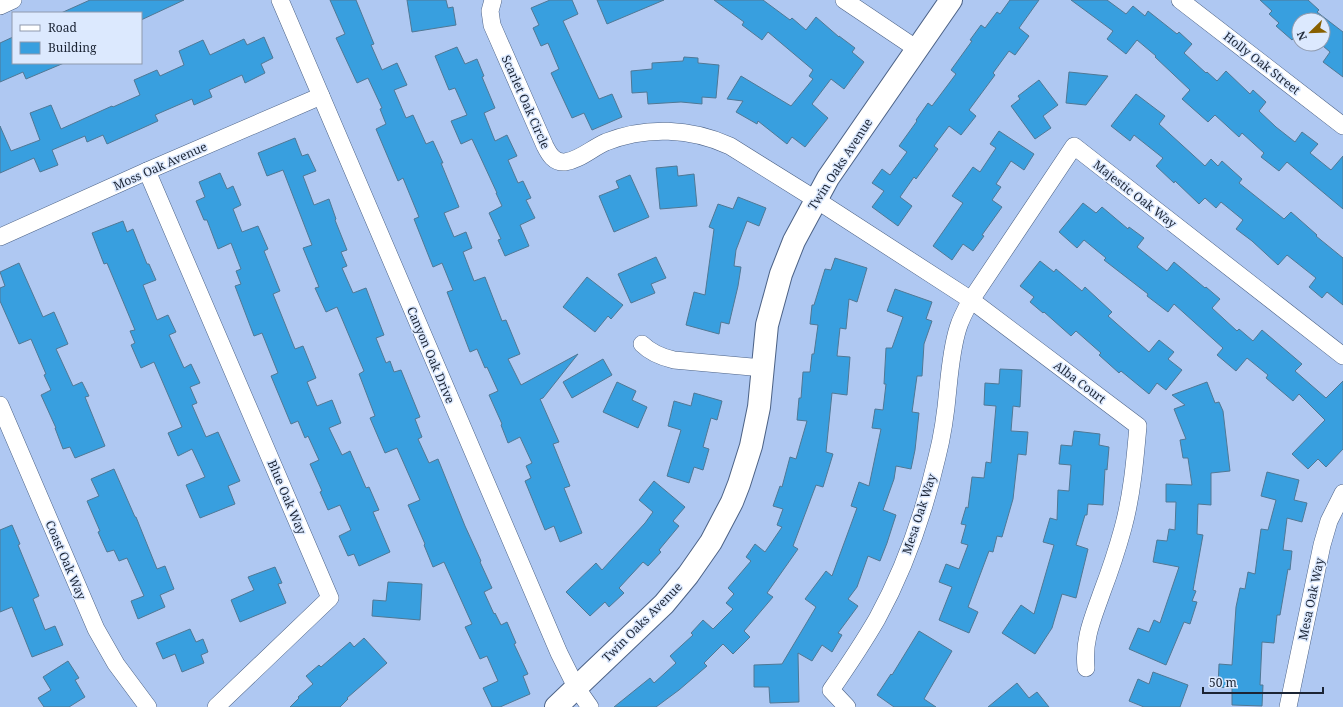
<svg xmlns="http://www.w3.org/2000/svg" width="1343" height="707" viewBox="0 0 1343 707" font-family="'Noto Serif',serif">
  <style>
    .building { fill: #389fdf; stroke: #507895 }
    .lines { fill: none; stroke-linecap: round; stroke-linejoin: round }
    .street-casing { stroke: #4c6286; stroke-width: 18 }
    .secondary-casing { stroke: #4c6286; stroke-width: 24 }
    .street { stroke: #fff; stroke-width: 17 }
    .secondary { stroke: #fff; stroke-width: 22 }
    .labels { text-anchor: middle; dominant-baseline: central; stroke-width: 3; stroke-linejoin: round; paint-order: stroke }
    .street-label { font-size: 12px; fill: #1b2434; stroke: #dce9fe }
  </style>
  <rect width="100%" height="100%" fill="#afc8f2"/>
  <g class="building">
    <polygon points="90,0 184,0 141,20 141,13 61,13"/>
    <polygon points="330,0 356,0 374,44 371,45 382,70 397,63 407,85 394,90 406,118 413,115 426,144 433,141 443,163 441,163 459,207 444,213 454,237 466,232 472,248 463,252 474,281 485,277 502,321 506,320 520,354 508,359 521,385 578,354 543,398 540,399 559,442 553,444 570,486 564,488 582,533 560,542 554,526 545,530 525,481 531,478 526,466 532,463 520,437 508,443 501,425 502,424 489,395 498,391 487,367 485,368 477,349 470,352 447,292 453,290 442,263 433,267 414,219 419,217 403,178 398,181 376,129 386,124 380,109 382,108 368,78 357,83 336,38 345,34"/>
    <polygon points="407,0 446,0 448,8 453,7 456,25 412,32"/>
    <polygon points="550,0 572,0 578,14 563,21 599,99 612,94 622,117 592,130 584,113 572,118 551,73 559,69 548,43 541,46 533,28 539,25 531,8"/>
    <polygon points="597,0 664,0 607,24"/>
    <polygon points="714,0 763,0 790,20 792,18 806,30 816,17 839,37 839,36 855,48 852,52 864,62 844,89 831,79 812,104 828,118 805,147 792,137 787,144 758,121 757,124 736,112 743,101 727,99 741,76 791,106 813,79 809,76 813,70 768,32 762,40 742,25 744,22"/>
    <polygon points="1010,0 1039,0 1019,28 1029,36 1015,55 1009,51 993,73 995,75 969,110 976,116 961,135 949,126 934,146 938,149 916,179 914,177 900,197 912,206 898,226 872,207 884,191 872,183 882,169 890,175 907,152 899,146 917,121 916,120 928,103 932,106 956,74 951,70 972,41 970,40 981,25 985,28 997,12 1000,14"/>
    <polygon points="1071,0 1107,0 1126,14 1133,6 1145,16 1148,11 1177,34 1179,32 1192,44 1184,53 1206,73 1207,72 1217,81 1226,71 1250,94 1253,90 1266,102 1259,111 1276,127 1295,142 1302,132 1318,144 1310,153 1331,170 1343,156 1343,209 1287,162 1279,171 1261,157 1264,153 1242,133 1239,137 1215,115 1208,122 1182,99 1190,90 1155,57 1156,56 1137,40 1126,54 1107,39 1113,31"/>
    <polygon points="1260,0 1308,0 1319,10 1317,12 1343,32 1343,77 1323,62 1330,52 1323,46 1323,20 1299,20 1299,32 1292,40 1276,26 1279,23 1269,14 1272,11"/>
    <polygon points="13,37 13,63 64,63 26,79 23,72 0,82 0,43"/>
    <polygon points="264,37 273,58 261,64 265,73 245,83 242,75 209,90 212,97 194,105 192,99 155,115 158,121 107,144 103,135 87,142 85,136 52,150 58,165 40,172 34,158 0,173 0,126 11,151 40,140 30,113 51,105 61,129 112,106 113,107 140,95 134,80 157,70 160,76 184,65 179,51 203,40 210,55 244,39 247,45"/>
    <polygon points="457,47 465,64 477,59 484,76 482,77 495,108 484,113 495,141 507,135 517,156 508,160 518,183 523,181 531,198 526,200 535,218 520,225 529,246 505,256 498,240 501,239 489,213 502,206 496,193 497,193 472,139 461,144 451,121 467,115 455,88 449,90 435,56"/>
    <polygon points="684,57 698,58 698,63 719,65 716,98 702,97 702,104 681,102 648,104 647,92 632,93 631,71 652,69 652,63 683,61"/>
    <polygon points="1069,72 1108,76 1086,105 1066,103"/>
    <polygon points="1039,80 1058,105 1043,116 1051,128 1035,139 1011,106 1020,99 1018,96"/>
    <polygon points="1136,94 1165,116 1159,124 1205,166 1211,159 1218,166 1222,161 1242,179 1239,183 1284,219 1291,212 1317,235 1316,236 1343,258 1343,305 1327,292 1322,298 1309,287 1316,278 1287,255 1278,265 1252,241 1236,229 1243,220 1221,202 1216,208 1205,198 1199,204 1175,181 1174,183 1156,166 1163,158 1134,135 1130,141 1111,126"/>
    <polygon points="999,131 1034,154 1024,170 1011,161 996,184 1001,187 992,200 1002,207 982,235 984,236 973,251 963,244 952,260 933,246 963,203 952,196 973,167 980,172 996,148 990,144"/>
    <polygon points="295,138 302,156 308,154 316,171 303,176 314,205 329,199 336,219 335,220 347,250 341,252 347,266 342,268 353,293 366,288 384,335 376,338 386,363 390,361 394,372 401,370 420,417 415,419 422,437 418,439 429,463 438,459 465,526 481,561 480,562 492,588 484,592 494,614 495,613 501,625 507,622 516,643 514,644 528,674 523,676 530,694 500,707 492,707 483,688 498,681 487,656 480,659 465,627 472,624 444,562 433,567 424,545 425,544 408,505 420,500 397,448 385,453 370,418 375,416 359,374 364,371 337,307 326,312 315,288 319,287 303,248 312,245 283,170 267,176 258,153"/>
    <polygon points="677,166 678,176 694,174 697,206 660,209 656,168"/>
    <polygon points="220,173 227,189 233,186 241,205 233,209 242,232 258,226 268,249 264,251 280,291 273,294 295,349 303,346 316,378 307,382 317,406 332,400 341,423 329,428 342,455 350,451 366,488 369,487 379,510 373,512 390,552 359,566 354,554 348,556 339,536 351,530 340,505 328,510 320,492 322,491 310,464 319,460 308,436 305,438 298,421 291,424 271,376 278,373 262,333 254,336 235,286 241,284 236,271 241,269 231,243 218,249 207,220 204,220 196,201 205,197 199,182"/>
    <polygon points="630,175 649,217 614,232 599,196 619,188 616,181"/>
    <polygon points="738,197 766,208 759,226 747,221 736,250 734,266 741,267 738,286 729,324 721,322 719,334 686,325 694,292 705,295 714,229 709,227 718,204 733,209"/>
    <polygon points="1083,203 1096,213 1102,207 1128,229 1129,227 1144,238 1137,247 1167,271 1174,262 1205,288 1206,287 1220,299 1212,308 1237,331 1239,329 1253,341 1262,330 1302,364 1295,371 1326,398 1343,381 1343,449 1326,467 1318,459 1308,469 1292,454 1325,420 1299,394 1293,401 1266,378 1268,375 1247,358 1236,371 1217,355 1223,348 1174,304 1168,312 1147,296 1148,294 1104,260 1106,258 1084,240 1077,248 1059,232"/>
    <polygon points="123,221 127,232 133,229 147,264 149,264 156,280 143,285 157,320 168,315 176,332 169,335 184,368 191,364 200,383 190,387 197,403 192,405 206,437 218,432 240,481 228,486 235,504 200,518 186,485 205,477 192,449 178,456 168,433 182,427 154,362 141,368 131,345 135,343 130,331 135,330 107,263 104,264 92,233"/>
    <polygon points="656,257 666,278 651,284 655,293 631,303 618,274"/>
    <polygon points="835,258 867,268 857,302 849,299 846,329 840,328 837,356 850,357 847,395 832,393 826,452 833,454 823,487 816,485 793,546 798,549 767,593 773,597 744,631 750,637 733,654 723,644 704,663 707,666 679,690 656,707 614,707 650,678 654,683 676,663 670,656 693,635 691,633 703,620 713,629 733,609 726,603 734,594 728,588 751,561 746,557 755,544 765,552 782,527 777,525 783,509 773,506 780,486 782,487 790,457 796,459 807,421 797,420 799,398 801,398 803,372 810,372 812,354 814,354 818,325 810,324 812,305 814,305 825,269 831,270"/>
    <polygon points="1040,261 1054,272 1056,269 1082,291 1085,287 1112,312 1108,316 1149,352 1159,340 1174,352 1168,359 1182,370 1166,390 1157,383 1149,394 1121,371 1119,373 1099,355 1101,353 1076,331 1071,336 1044,312 1043,313 1030,302 1034,297 1020,286"/>
    <polygon points="19,263 43,317 54,312 68,344 56,349 73,386 82,382 89,396 85,397 105,446 75,458 70,447 63,449 55,428 56,428 41,395 51,390 44,375 46,374 31,339 19,344 0,301 0,288 5,286 0,272"/>
    <polygon points="587,277 623,305 611,319 608,316 595,332 563,307"/>
    <polygon points="895,289 932,302 926,319 932,321 924,344 922,376 917,376 912,412 919,413 915,450 911,469 896,466 894,479 883,510 896,515 887,543 880,561 868,556 857,587 848,599 858,606 838,633 842,635 832,652 822,645 812,661 798,653 799,702 770,703 769,687 754,687 754,665 782,664 816,607 805,599 826,571 832,576 857,508 851,506 859,482 869,486 881,429 872,428 875,409 883,410 886,384 884,384 886,348 892,348 903,317 887,311"/>
    <polygon points="603,359 612,375 572,398 563,382"/>
    <polygon points="1000,369 1022,370 1020,407 1013,406 1011,431 1028,432 1026,455 1018,454 1013,499 1002,537 997,536 993,552 989,551 968,607 978,612 969,633 939,620 952,587 939,582 946,564 959,569 968,545 961,543 966,525 961,524 966,507 968,508 972,477 984,478 986,462 991,463 996,406 984,405 985,383 999,384"/>
    <polygon points="617,382 636,391 632,400 647,407 638,428 603,412"/>
    <polygon points="1207,382 1215,403 1219,402 1223,411 1230,471 1211,473 1211,505 1198,504 1197,534 1203,535 1193,590 1196,591 1192,601 1197,602 1190,624 1184,622 1166,665 1129,649 1138,628 1149,632 1154,620 1160,623 1179,567 1153,562 1157,540 1167,541 1169,529 1175,530 1176,502 1166,502 1166,484 1192,485 1188,458 1183,458 1180,440 1186,439 1174,409 1185,405 1172,395"/>
    <polygon points="694,393 722,401 717,420 711,418 703,447 709,449 703,470 694,467 689,483 667,476 681,430 668,426 674,401 691,406"/>
    <polygon points="1074,431 1100,434 1099,445 1109,447 1107,470 1105,469 1103,505 1088,504 1087,515 1085,515 1076,545 1088,549 1076,598 1062,594 1052,628 1035,654 1002,633 1021,605 1034,614 1054,545 1043,542 1050,518 1057,520 1058,490 1069,491 1071,465 1059,464 1061,445 1072,446"/>
    <polygon points="114,469 135,517 136,517 157,569 165,566 174,589 160,595 165,607 138,619 131,601 144,596 127,558 119,561 114,550 107,552 98,532 100,531 87,501 99,496 91,479"/>
    <polygon points="1267,472 1299,480 1294,500 1307,503 1302,522 1287,518 1283,550 1292,551 1290,570 1288,569 1280,615 1277,615 1274,643 1262,642 1260,685 1263,685 1262,706 1232,705 1232,688 1218,687 1219,664 1232,665 1236,607 1240,588 1245,589 1248,572 1255,574 1261,529 1268,530 1276,500 1261,496"/>
    <polygon points="654,481 685,507 673,521 679,526 659,550 661,552 648,566 643,562 619,588 624,593 609,607 605,602 590,616 566,592 596,563 602,570 645,523 653,512 639,500"/>
    <polygon points="12,525 20,544 18,545 39,596 33,599 45,630 55,626 63,645 32,657 12,607 0,612 0,530"/>
    <polygon points="275,567 282,583 278,584 286,603 240,622 231,600 254,590 248,577"/>
    <polygon points="388,582 422,584 420,620 372,616 373,600 386,601"/>
    <polygon points="190,629 196,642 203,639 208,652 201,655 204,663 182,672 175,654 163,659 156,643"/>
    <polygon points="919,631 952,651 924,699 936,707 894,707 877,695 891,674 892,675"/>
    <polygon points="364,638 387,663 347,698 348,699 340,707 290,707 299,698 298,697 313,684 306,676 319,665 321,667 350,642 354,647"/>
    <polygon points="68,661 79,678 75,680 85,697 69,707 44,707 38,698 51,690 43,677"/>
    <polygon points="1153,672 1188,685 1180,707 1144,707 1129,701 1138,679 1149,684"/>
    <polygon points="1017,683 1029,698 1037,692 1049,707 988,707"/>
  </g>
  <g class="lines">
    <defs>
      <g id="street">
        <polyline points="280,0 559,653 576,687 590,707"/>
        <path d="M 493,0 L 490,11 L 492,25 L 545,146 C 549,154 554,163 565,162 C 580,160 592,148 606,142 C 646,126 691,128 730,146 L 815,199 L 971,300 L 1138,426 C 1135,460 1132,495 1123,528 C 1117,550 1110,571 1102,592 C 1093,618 1083,639 1086,668"/>
        <polyline points="844,0 917,49"/>
        <polyline points="1180,0 1343,126"/>
        <polyline points="0,6 13,0"/>
        <polyline points="147,171 330,598 216,707"/>
        <polyline points="0,237 147,171 321,96"/>
        <path d="M 642,344 C 651,353 661,357 674,360 L 763,368"/>
        <polyline points="0,405 96,629 116,664 148,707"/>
        <path d="M 847,707 L 831,690 C 847,667 863,643 877,619 C 905,568 924,513 937,457 C 943,434 946,411 948,388 C 950,368 952,347 958,328 C 961,318 966,309 971,300 L 1074,146 L 1343,356"/>
        <polyline points="1288,707 1322,545 1329,521 1343,493"/>
      </g>
      <polyline id="secondary" points="556,707 664,604 688,575 711,542 732,502 739,484 751,446 759,407 767,325 781,274 794,241 828,178 951,0"/>
    </defs>
    <use href="#street" class="street-casing"/>
    <use href="#secondary" class="secondary-casing"/>
    <use href="#street" class="street"/>
    <use href="#secondary" class="secondary"/>
  </g>
  <g class="labels">
    <g class="street-label">
      <text transform="translate(1262 63) rotate(38)">Holly Oak Street</text>
      <text transform="translate(526 102) rotate(66)">Scarlet Oak Circle</text>
      <text transform="translate(840 164) rotate(-57)">Twin Oaks Avenue</text>
      <text transform="translate(160 166) rotate(-24)">Moss Oak Avenue</text>
      <text transform="translate(1135 194) rotate(38)">Majestic Oak Way</text>
      <text transform="translate(431 355) rotate(67)">Canyon Oak Drive</text>
      <text transform="translate(1080 382) rotate(37)">Alba Court</text>
      <text transform="translate(287 497) rotate(67)">Blue Oak Way</text>
      <text transform="translate(919 514) rotate(-72)">Mesa Oak Way</text>
      <text transform="translate(66 560) rotate(67)">Coast Oak Way</text>
      <text transform="translate(1311 599) rotate(-78)">Mesa Oak Way</text>
      <text transform="translate(642 622) rotate(-45)">Twin Oaks Avenue</text>
    </g>
  </g>
  <rect x="12" y="12" width="130" height="52" fill="#dce9fe" stroke="#8f9aad"/>
  <rect x="20" y="25" width="20" height="6" fill="#ffffff" stroke="#8f9aad"/>
  <text x="48" y="32" font-size="12" fill="#1b2434">Road</text>
  <rect x="20" y="42" width="20" height="12" fill="#389fdf" stroke="#8f9aad"/>
  <text x="48" y="52" font-size="12" fill="#1b2434">Building</text>
  <g transform="translate(1311 32) rotate(247)"><circle r="19" fill="#dce9fe" stroke="#8f9aad"/>
  <path d="M0-3L7 15L0 10L-7 15Z" fill="#886000"/>
  <text y="-6" font-size="11" font-weight="bold" text-anchor="middle" fill="#1b2434">N</text>
  </g>
  <path d="M1203 687v6h120v-6" fill="none" stroke="#1b2434" stroke-width="2"/>
  <text x="1209" y="687" font-size="12" fill="#1b2434" stroke="#dce9fe" stroke-width="3" paint-order="stroke">50 m</text>
</svg>
